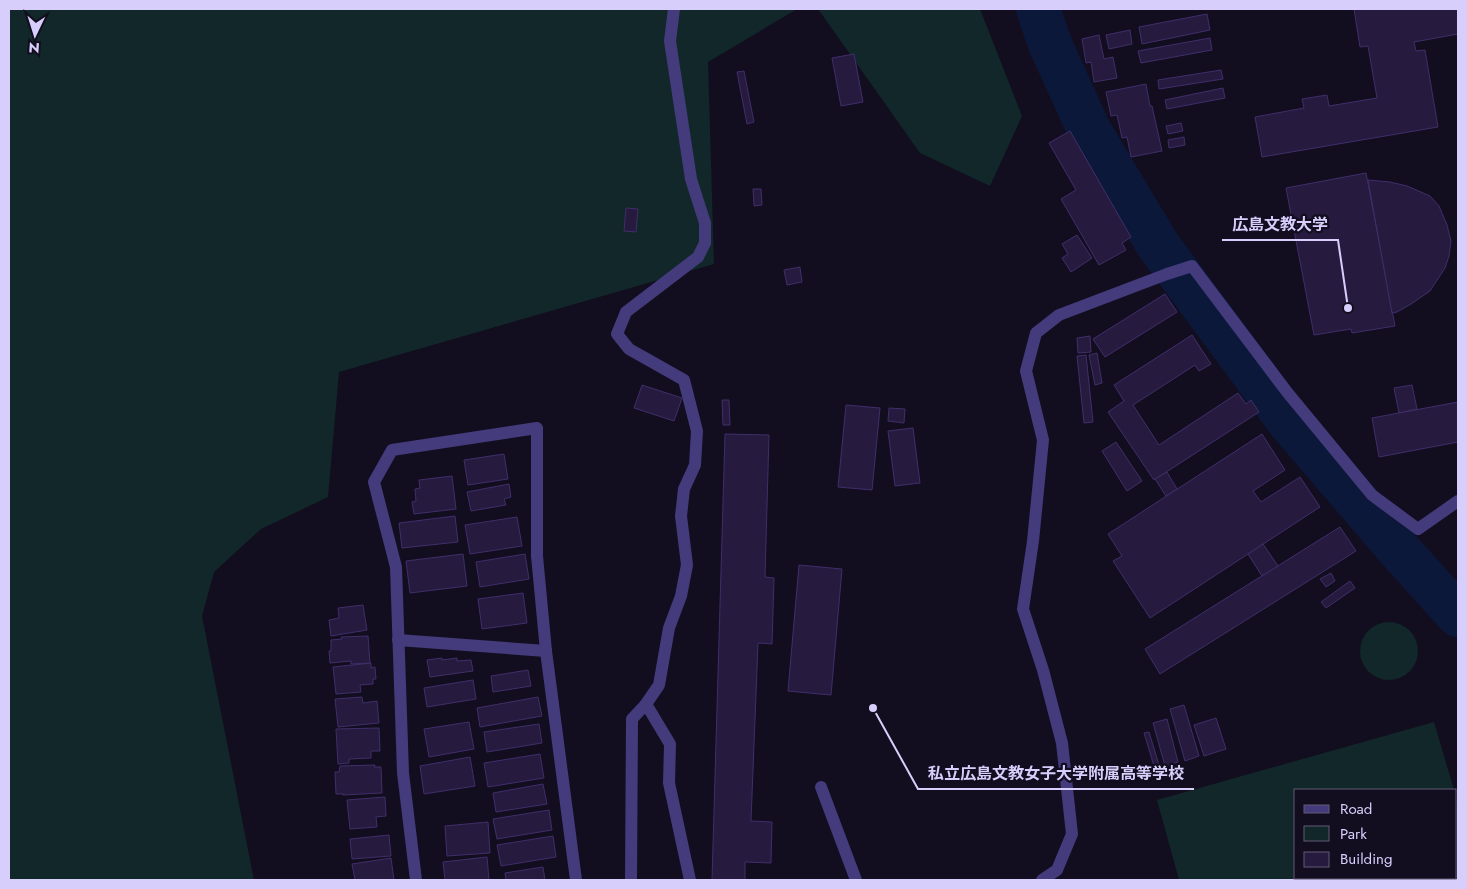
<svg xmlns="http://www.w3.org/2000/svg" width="1467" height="889" viewBox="0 0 1467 889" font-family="Jost,'Noto Sans JP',sans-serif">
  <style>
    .green { fill: #112729 }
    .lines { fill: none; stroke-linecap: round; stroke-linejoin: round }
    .river { stroke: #0c183a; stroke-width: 44 }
    .building { fill: #261b3f; stroke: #402e6a }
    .street { stroke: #443b7c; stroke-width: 12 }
    .leader { fill: none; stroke: #d8cefc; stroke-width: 2 }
    .callout-dot { fill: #d8cefc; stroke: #120e1f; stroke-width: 2 }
    .callout-label { font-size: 16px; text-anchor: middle; font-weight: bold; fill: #d8cefc; stroke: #120e1f; stroke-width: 4.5; stroke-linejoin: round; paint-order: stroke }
  </style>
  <rect width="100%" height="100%" fill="#120e1f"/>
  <g class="green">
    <polygon points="9,9 797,9 708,62 714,264 339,372 328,497 261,529 214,572 202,616 254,880 9,880"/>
    <polygon points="818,9 980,9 1022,116 990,186 920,153"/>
    <circle cx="1389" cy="651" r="29"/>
    <polygon points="1434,722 1454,790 1296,790 1296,878 1456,878 1456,798 1458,807 1458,880 1179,880 1157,800"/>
  </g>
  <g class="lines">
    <polyline class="river" points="1038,9 1050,44 1089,130 1158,245 1290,423 1400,551 1458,615"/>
  </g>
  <g class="building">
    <polygon points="1354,9 1458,9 1458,34 1414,42 1416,51 1425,50 1438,127 1262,157 1255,117 1304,108 1302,99 1327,95 1329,106 1377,98 1368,46 1360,47"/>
    <polygon points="1207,14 1210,30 1142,44 1139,27"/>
    <polygon points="1130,30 1132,44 1109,49 1106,35"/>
    <polygon points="1099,35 1104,59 1113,57 1117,78 1094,82 1091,62 1086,63 1082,39"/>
    <polygon points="1210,38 1212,50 1141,63 1138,51"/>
    <polygon points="854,54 863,102 841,106 832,58"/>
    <polygon points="1221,70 1223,79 1159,89 1158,80"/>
    <polygon points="744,71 754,122 747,124 737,72"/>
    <polygon points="1146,84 1150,106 1152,106 1162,151 1131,157 1127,137 1122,138 1117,115 1111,116 1106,92"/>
    <polygon points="1223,88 1225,98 1167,109 1165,100"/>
    <polygon points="1181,123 1183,131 1168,134 1166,126"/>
    <polygon points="1070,131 1131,237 1122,243 1126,250 1099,265 1061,199 1076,190 1049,143"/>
    <polygon points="1184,137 1185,145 1169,148 1168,140"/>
    <polygon points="1366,173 1395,326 1352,333 1351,329 1314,335 1286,188"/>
    <polygon points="1368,180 1390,182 1407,186 1430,196 1439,206 1447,225 1451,241 1449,256 1445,268 1430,291 1411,304 1397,312 1392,313"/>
    <polygon points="753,189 761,189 762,205 754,206"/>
    <polygon points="626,208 638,209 636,232 624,231"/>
    <polygon points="1077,235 1092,258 1071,272 1062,258 1068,254 1062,244"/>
    <polygon points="800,267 802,282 787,285 784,270"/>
    <polygon points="1165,294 1177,312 1105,357 1093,339"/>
    <polygon points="1192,335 1211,364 1199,371 1195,365 1133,405 1159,445 1238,393 1246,404 1251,400 1259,412 1154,480 1108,412 1124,401 1114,385"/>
    <polygon points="1090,336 1091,352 1078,353 1077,338"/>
    <polygon points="1097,353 1102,383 1095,385 1089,355"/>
    <polygon points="1086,355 1093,422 1084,423 1077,356"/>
    <polygon points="642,385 682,398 674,421 634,408"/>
    <polygon points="1412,385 1417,409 1399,413 1394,388"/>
    <polygon points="722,400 729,400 730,425 723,425"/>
    <polygon points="1458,402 1458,442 1379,457 1372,418"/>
    <polygon points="846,405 880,408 872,490 838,487"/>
    <polygon points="889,408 905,409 904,423 888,421"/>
    <polygon points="913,428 920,483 895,486 888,431"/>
    <polygon points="725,434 769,435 765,577 774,578 772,644 758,643 751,821 772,822 771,863 745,862 745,880 712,880"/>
    <polygon points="1262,434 1285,470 1253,491 1261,502 1300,477 1320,507 1150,618 1113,561 1122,556 1108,534"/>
    <polygon points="1116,442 1142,481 1127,491 1102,451"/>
    <polygon points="504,454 508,479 468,485 464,460"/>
    <polygon points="1167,472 1177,489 1166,496 1155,479"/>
    <polygon points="452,476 456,509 414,514 412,502 416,501 415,489 420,488 419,480"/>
    <polygon points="509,484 511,497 504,499 506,505 471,511 467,492"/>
    <polygon points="455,516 458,542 402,548 399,523"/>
    <polygon points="517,517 522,546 470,554 465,525"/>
    <polygon points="1340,527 1356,551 1160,674 1145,649"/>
    <polygon points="1263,544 1278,566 1262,576 1248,554"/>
    <polygon points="463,554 467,586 410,593 406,561"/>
    <polygon points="525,554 529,579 480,587 476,562"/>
    <polygon points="799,565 842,569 831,695 788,691"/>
    <polygon points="1331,573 1335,581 1326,587 1320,579"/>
    <polygon points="1350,581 1355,588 1326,608 1321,602"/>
    <polygon points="523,593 527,623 482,629 478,599"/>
    <polygon points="363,605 367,630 331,636 329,620 339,618 338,608"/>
    <polygon points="368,636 370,663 351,664 351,661 330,663 329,651 331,651 331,640 342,639 341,637"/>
    <polygon points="442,658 442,660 457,658 457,661 471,660 473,671 430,677 427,660"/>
    <polygon points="371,663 371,668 375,667 376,679 373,679 373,684 360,685 361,692 336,694 333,667"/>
    <polygon points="528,670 531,686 493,692 491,676"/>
    <polygon points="473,680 476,699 427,707 424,688"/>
    <polygon points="362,697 363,703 377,701 379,723 338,727 335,699"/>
    <polygon points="538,697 542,716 480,727 477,708"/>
    <polygon points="1184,705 1199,756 1185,761 1170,709"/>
    <polygon points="1216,718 1226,749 1204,756 1194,725"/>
    <polygon points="1167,719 1178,762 1165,766 1153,723"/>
    <polygon points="469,722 474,749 429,757 424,729"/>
    <polygon points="539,724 542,743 487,752 484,732"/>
    <polygon points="379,728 380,751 371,751 371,758 349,759 349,763 338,764 336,729"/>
    <polygon points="1149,732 1159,765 1154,766 1144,733"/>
    <polygon points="540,754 544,778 488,787 484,763"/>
    <polygon points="470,757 475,786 424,794 420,766"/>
    <polygon points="375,765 374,767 381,767 382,793 343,795 343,794 336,794 335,772 339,772 340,766"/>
    <polygon points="543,784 547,804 496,812 493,793"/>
    <polygon points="385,797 386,816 376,817 377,827 350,829 347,800"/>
    <polygon points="549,810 552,830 497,839 493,819"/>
    <polygon points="488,822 490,853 447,856 445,826"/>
    <polygon points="389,835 391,856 352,859 350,839"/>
    <polygon points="553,836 556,857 501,866 497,845"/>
    <polygon points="487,857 489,880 445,880 443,862"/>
    <polygon points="391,858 394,880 355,880 352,864"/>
    <polygon points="543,867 545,880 506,880 505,873"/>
  </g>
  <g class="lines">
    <g class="street">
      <polyline points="398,640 546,651"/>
      <polyline points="646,704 670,744 669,783 690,880"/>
      <polyline points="821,787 856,880"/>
      <polyline points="416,880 403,773 396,567 374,482 392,450 537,428 537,556 546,651 576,880"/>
      <polyline points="631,880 632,719 646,704 659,685 669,628 681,596 687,565 681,516 684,489 695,465 697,431 684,380 629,349 617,334 626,312 698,257 705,243 705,223 691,179 670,41 674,9"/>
      <polyline points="1042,880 1057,870 1072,834 1062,743 1043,670 1023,609 1033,541 1043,440 1026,371 1036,333 1059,315 1167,274 1192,266 1287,392 1372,495 1418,529 1458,501"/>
    </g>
  </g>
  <path class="leader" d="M1348 308L1338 240H1222M873 708L918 789H1194"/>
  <g class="callout-dot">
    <circle cx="1348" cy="308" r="5"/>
    <circle cx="873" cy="708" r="5"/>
  </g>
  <g class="callout-label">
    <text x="1280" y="230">広島文教大学</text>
    <text x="1056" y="779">私立広島文教女子大学附属高等学校</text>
  </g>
  <rect width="1467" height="889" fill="none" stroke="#d8cefc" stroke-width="20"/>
  <rect x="1294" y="789" width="162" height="90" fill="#120e1f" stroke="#615b77"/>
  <rect x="1304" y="805" width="25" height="8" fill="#443b7c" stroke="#615b77"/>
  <text x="1340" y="814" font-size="15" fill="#d8cefc">Road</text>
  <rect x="1304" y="826" width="25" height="15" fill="#112729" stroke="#615b77"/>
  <text x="1340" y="839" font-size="15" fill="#d8cefc">Park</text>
  <rect x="1304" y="852" width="25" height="15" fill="#261b3f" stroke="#615b77"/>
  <text x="1340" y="864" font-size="15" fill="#d8cefc">Building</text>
  <g transform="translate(35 35) rotate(184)" stroke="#120e1f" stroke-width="4" paint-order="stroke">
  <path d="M0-4L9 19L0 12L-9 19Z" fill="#d8cefc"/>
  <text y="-8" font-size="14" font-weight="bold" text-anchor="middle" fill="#d8cefc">N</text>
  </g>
</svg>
